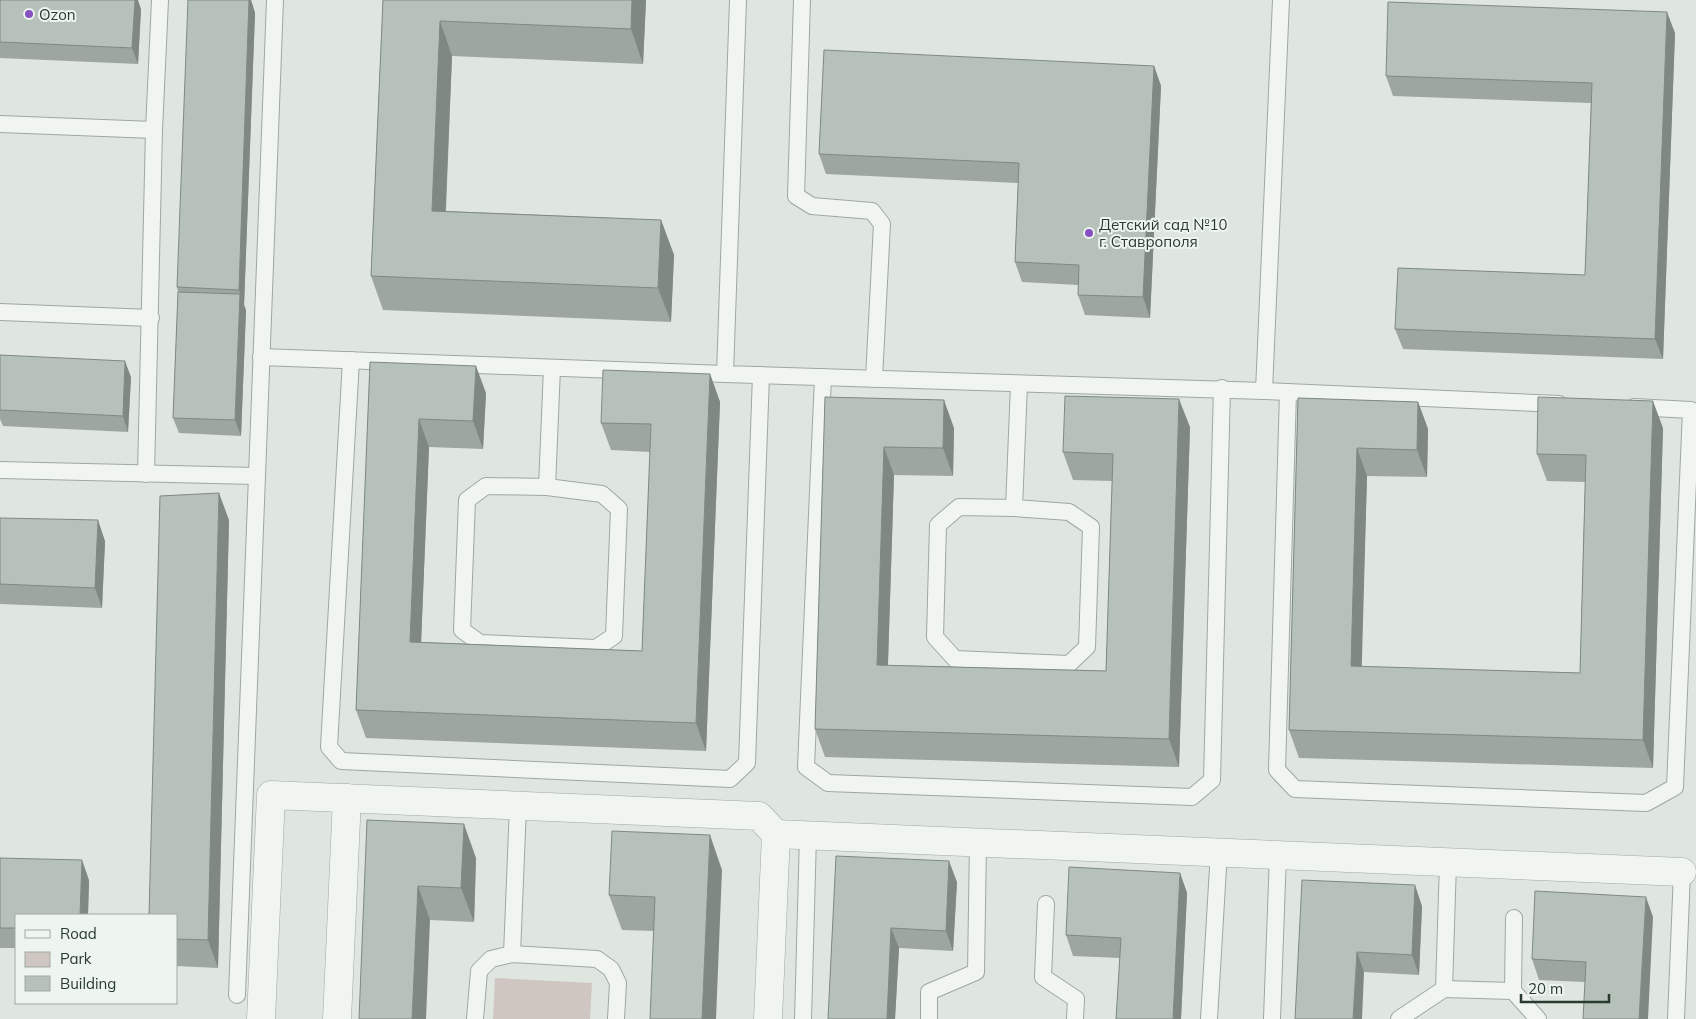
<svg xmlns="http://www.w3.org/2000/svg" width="1696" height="1019" viewBox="0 0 1696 1019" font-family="Mulish,sans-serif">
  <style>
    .green { fill: #cfc6c1 }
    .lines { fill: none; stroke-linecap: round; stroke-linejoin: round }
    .service-casing { stroke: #9da8a0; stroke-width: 18 }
    .minor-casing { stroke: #9da8a0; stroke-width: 29 }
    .service { stroke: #f1f5f2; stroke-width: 16 }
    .minor { stroke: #f1f5f2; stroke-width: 28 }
    .wall { fill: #9da79f }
    .shaded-wall { fill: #7f8882 }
    .building { fill: #b6c2b9; stroke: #7f8882 }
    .poi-dot { fill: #8451be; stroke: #eef4ef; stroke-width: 2 }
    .labels { text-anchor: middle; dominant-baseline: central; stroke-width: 4; stroke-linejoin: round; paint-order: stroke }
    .poi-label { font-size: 15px; fill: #293b2e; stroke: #eef4ef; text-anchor: start }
  </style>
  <rect width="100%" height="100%" fill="#dfe6e0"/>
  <polygon class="green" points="495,978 592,983 590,1019 493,1019"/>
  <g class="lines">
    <defs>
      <g id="service">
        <polyline points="738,0 725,374 1264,391 1281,0"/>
        <polyline points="802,0 796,196 812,206 872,211 882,224 874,379"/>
        <polyline points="0,124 154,130"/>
        <polyline points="0,312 151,318"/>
        <polyline points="261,357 725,374"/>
        <polyline points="351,360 329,747 341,761 730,779 747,763 761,375"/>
        <polyline points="823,377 806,767 828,783 1192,797 1212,780 1222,388"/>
        <polyline points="1264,391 1559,404"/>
        <polyline points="1288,392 1277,770 1295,789 1646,803 1675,787 1691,410 1634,407"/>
        <polyline points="0,470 257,476 275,0"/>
        <polyline points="146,474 154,130 160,0"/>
        <polyline points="547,487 602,494 619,509 614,636 596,648 480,643 462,630 467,500 486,486 547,487 552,368"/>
        <polyline points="1014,508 1069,512 1091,527 1087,647 1069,664 955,659 935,637 938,525 959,507 1014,508 1019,384"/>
        <polyline points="1046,904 1043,977 1076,999 1075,1019"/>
        <polyline points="1514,918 1513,991 1538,1019"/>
        <polyline points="512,954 518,806"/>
        <polyline points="1444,989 1513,991"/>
        <polyline points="237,995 257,476"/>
        <polyline points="475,1019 479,971 491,959 512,954 597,959 611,969 618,983 616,1019"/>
        <polyline points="803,1019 808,835"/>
        <polyline points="929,1019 929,992 976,972 978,842"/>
        <polyline points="1209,1019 1219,851"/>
        <polyline points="1272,1019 1278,854"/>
        <polyline points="1399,1019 1444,989 1448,862"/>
        <polyline points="1676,1019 1682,872"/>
      </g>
      <g id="minor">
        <polyline points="776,834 1682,872"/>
        <polyline points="261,1019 271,795 759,816 776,834 768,1019"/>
        <polyline points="337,1019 347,798"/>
      </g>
    </defs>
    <use href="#service" class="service-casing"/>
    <use href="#minor" class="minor-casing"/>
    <use href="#service" class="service"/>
    <use href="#minor" class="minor"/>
  </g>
  <g class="wall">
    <polygon points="0,0 141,9 138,64 0,58"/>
    <polygon points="249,0 251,0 255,13 244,306 246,310 241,436 179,433 173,418 178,292 177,287"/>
    <polygon points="383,0 646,0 643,64 452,56 446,211 661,220 674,255 671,322 383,310 371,276"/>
    <polygon points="1675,33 1663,359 1403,349 1395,329 1585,275 1591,103 1393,96 1386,76"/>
    <polygon points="1154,66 1161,86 1150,318 1085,315 1078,295 1078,285 1022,282 1015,262 1018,183 826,174 819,154"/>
    <polygon points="0,355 131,377 128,432 3,426 0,419"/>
    <polygon points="370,362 486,393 483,449 429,447 421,642 642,651 650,452 611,450 601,423 710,374 720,402 706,751 366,738 356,710"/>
    <polygon points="825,397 954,428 953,476 894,475 888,665 1106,671 1112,481 1073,480 1063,452 1190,427 1179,767 825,757 815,729"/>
    <polygon points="1298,398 1418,402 1428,429 1427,477 1367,476 1361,667 1580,673 1585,482 1547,481 1537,454 1663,428 1653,768 1299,758 1289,730"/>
    <polygon points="0,518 105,541 102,608 0,604"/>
    <polygon points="229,520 218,968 176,966 176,915"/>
    <polygon points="367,820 476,858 474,922 430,920"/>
    <polygon points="836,856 957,882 953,951 899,948 895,1019 828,1019"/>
    <polygon points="0,858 89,880 88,915 16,915 16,948 0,948"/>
    <polygon points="722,870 654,931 622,930 609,895"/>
    <polygon points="1180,873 1187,893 1181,1019 1116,1019 1120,958 1073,956 1066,935"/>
    <polygon points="1302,880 1422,906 1419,975 1364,972"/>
    <polygon points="1653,917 1585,982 1539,980 1532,959"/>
  </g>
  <g class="shaded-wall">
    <polygon points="135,0 138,0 141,9 138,64 132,48"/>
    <polygon points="249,0 251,0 255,13 244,306 239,290"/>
    <polygon points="632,0 646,0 643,64 631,29"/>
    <polygon points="1667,12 1675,33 1663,359 1655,339"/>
    <polygon points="440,21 452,56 444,245 432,211"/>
    <polygon points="1154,66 1161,86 1150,318 1143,297"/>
    <polygon points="661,220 674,255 671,322 658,288"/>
    <polygon points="240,294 246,310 241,436 235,420"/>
    <polygon points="125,361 131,377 128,432 123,416"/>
    <polygon points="476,366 486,393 483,449 473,421"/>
    <polygon points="710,374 720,402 706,751 696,723"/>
    <polygon points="1179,399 1190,427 1179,767 1169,739"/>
    <polygon points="944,400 954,428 953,476 943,448"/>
    <polygon points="1653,401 1663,428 1653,768 1643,740"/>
    <polygon points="1418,402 1428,429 1427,477 1417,450"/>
    <polygon points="419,419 429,447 420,670 410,642"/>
    <polygon points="884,447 894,475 887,692 877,665"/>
    <polygon points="1357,448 1367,476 1361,694 1351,666"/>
    <polygon points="219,493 229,520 218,968 208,940"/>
    <polygon points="98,520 105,541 102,608 95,588"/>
    <polygon points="464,824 476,858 474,922 461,888"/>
    <polygon points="710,835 722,870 716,1019 702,1019"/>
    <polygon points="82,860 89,880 88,915 80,915"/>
    <polygon points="949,861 957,882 953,951 946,931"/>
    <polygon points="1180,873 1187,893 1181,1019 1173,1019"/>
    <polygon points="1415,885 1422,906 1419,975 1412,955"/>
    <polygon points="418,886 430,920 426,1019 412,1019"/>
    <polygon points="1646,897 1653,917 1648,1019 1639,1019"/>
    <polygon points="891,928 899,948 895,1019 887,1019"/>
    <polygon points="1357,952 1364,972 1362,1019 1353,1019"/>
  </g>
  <g class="building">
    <polygon points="0,0 135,0 132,48 0,42"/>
    <polygon points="188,0 249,0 239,290 177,287"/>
    <polygon points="383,0 632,0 631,29 440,21 432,211 661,220 658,288 371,276"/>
    <polygon points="1388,2 1667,12 1655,339 1395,329 1398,268 1585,275 1592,83 1386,76"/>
    <polygon points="824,50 1154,66 1143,297 1078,295 1079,265 1015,262 1019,163 819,154"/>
    <polygon points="178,292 240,294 235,420 173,418"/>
    <polygon points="0,355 125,361 123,416 0,410"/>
    <polygon points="370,362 476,366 473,421 419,419 410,642 642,651 651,424 601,423 603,370 710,374 696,723 356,710"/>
    <polygon points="1065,396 1179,399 1169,739 815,729 825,397 944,400 943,448 884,447 877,665 1106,671 1113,454 1063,452"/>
    <polygon points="1538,397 1653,401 1643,740 1289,730 1298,398 1418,402 1417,450 1357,448 1351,666 1580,673 1586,455 1537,454"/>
    <polygon points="219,493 208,940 176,939 176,915 149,915 160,496"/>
    <polygon points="0,518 98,520 95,588 0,584"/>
    <polygon points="367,820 464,824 461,888 418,886 412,1019 359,1019"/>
    <polygon points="612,831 710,835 702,1019 650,1019 655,897 609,895"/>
    <polygon points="836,856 949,861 946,931 891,928 887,1019 828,1019"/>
    <polygon points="0,858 82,860 80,915 16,915 16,928 0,928"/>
    <polygon points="1069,867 1180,873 1173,1019 1116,1019 1121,938 1066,935"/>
    <polygon points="1302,880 1415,885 1412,955 1357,952 1353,1019 1295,1019"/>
    <polygon points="1535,891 1646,897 1639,1019 1583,1019 1586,962 1532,959"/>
  </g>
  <g class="poi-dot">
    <circle cx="29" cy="14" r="5"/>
    <circle cx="1089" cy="233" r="5"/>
  </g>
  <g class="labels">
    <g class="poi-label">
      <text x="39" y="14">Ozon</text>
      <text x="1099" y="224">Детский сад №10<tspan x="1099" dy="17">г. Ставрополя</tspan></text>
    </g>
  </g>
  <rect x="15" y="914" width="162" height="90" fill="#eef4ef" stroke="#9faaa2"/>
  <rect x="25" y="930" width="25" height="8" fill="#f1f5f2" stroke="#9faaa2"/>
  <text x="60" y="939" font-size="15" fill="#293b2e">Road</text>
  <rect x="25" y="952" width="25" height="15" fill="#cfc6c1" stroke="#9faaa2"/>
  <text x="60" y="964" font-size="15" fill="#293b2e">Park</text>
  <rect x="25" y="976" width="25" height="15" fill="#b6c2b9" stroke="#9faaa2"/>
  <text x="60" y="989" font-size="15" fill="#293b2e">Building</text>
  <path d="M1521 994v8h88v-8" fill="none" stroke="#293b2e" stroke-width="2.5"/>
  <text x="1528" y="994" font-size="15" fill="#293b2e" stroke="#eef4ef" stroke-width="4" paint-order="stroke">20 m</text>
</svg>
